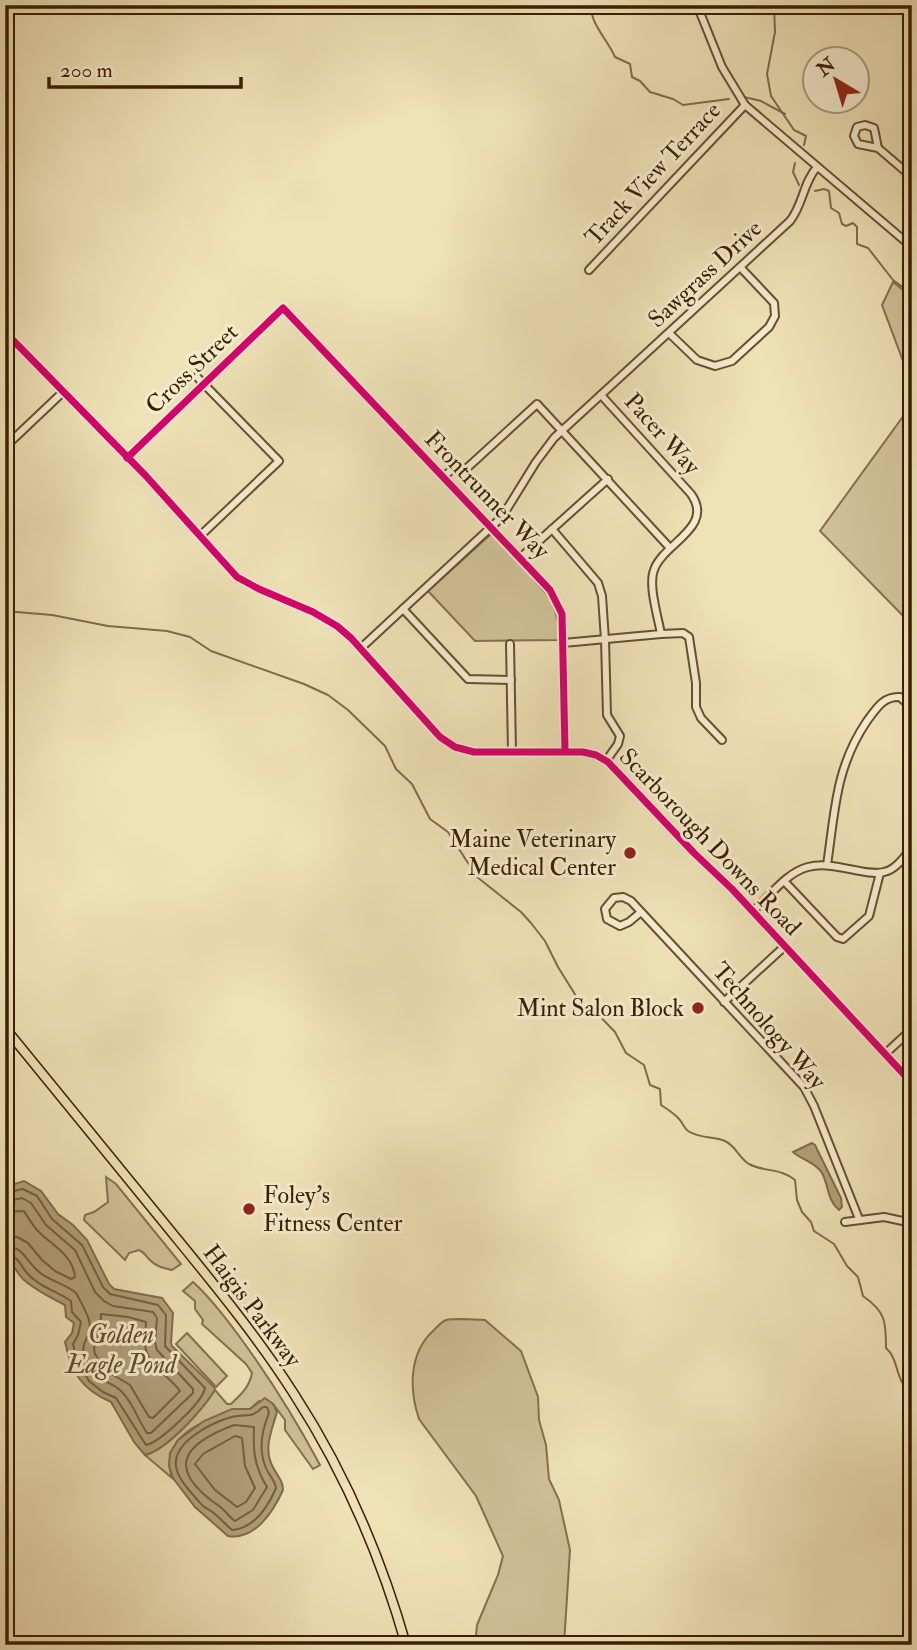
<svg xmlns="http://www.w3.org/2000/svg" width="917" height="1650" viewBox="0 0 917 1650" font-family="'IM FELL Double Pica',serif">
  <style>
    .green { fill: #d0c198; stroke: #85704c; stroke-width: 2 }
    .water { fill: #b19f79; stroke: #816b49; stroke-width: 2 }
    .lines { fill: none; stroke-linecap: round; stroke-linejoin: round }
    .shore { stroke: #765e3d; stroke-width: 2 }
    .stream { stroke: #816b49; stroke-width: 2 }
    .minor-casing { stroke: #674f2e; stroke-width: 10 }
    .major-casing { stroke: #3a1e01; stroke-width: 11 }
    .minor { stroke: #f5ecd0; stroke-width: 6 }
    .major { stroke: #efe2b7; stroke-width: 8 }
    .cycleway-casing { stroke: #f5ecd0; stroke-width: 11 }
    .cycleway { stroke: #d6006c; stroke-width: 7 }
    .poi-dot { fill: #8f2418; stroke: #f5ecd0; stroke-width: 2.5 }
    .labels { text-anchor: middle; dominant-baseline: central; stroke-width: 6; stroke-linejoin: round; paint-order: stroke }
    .street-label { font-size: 24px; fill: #3a1e01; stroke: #f5ecd0 }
    .poi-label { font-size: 24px; fill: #3a1e01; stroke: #f5ecd0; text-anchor: end }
    .water-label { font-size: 26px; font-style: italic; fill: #644b2b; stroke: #f5ecd0 }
  </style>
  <rect width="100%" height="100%" fill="#efe2b7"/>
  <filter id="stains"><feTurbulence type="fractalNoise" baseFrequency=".00286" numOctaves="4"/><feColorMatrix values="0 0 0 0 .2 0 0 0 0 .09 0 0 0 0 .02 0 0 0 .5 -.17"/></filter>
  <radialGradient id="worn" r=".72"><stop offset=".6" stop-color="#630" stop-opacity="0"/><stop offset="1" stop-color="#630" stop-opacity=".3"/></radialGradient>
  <g class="green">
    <polygon points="893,282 912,297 912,385 882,305"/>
    <polygon points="912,404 912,625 820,531"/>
    <path d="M 491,534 L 496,535 L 529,571 C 532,580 539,585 546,593 C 555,605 559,625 560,640 L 475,641 L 428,591 Z"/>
    <path d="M 106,1177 L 116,1184 L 181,1264 L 172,1270 C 164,1268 157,1267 151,1261 C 146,1257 146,1253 139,1250 L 129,1253 L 125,1260 L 84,1220 L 85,1215 L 94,1212 L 108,1202 Z"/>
    <path d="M 193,1282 C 210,1297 225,1317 239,1336 C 269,1377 296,1420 320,1465 L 313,1469 L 285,1430 L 285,1420 L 273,1404 L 259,1401 L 250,1409 C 216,1414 157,1432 172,1478 L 145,1455 C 168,1449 202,1410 215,1390 L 227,1404 L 231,1404 C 241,1394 249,1388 252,1373 L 246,1364 L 202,1324 L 203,1320 L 195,1309 L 195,1301 L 183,1291 Z"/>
    <path d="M 462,1319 L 485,1320 L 521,1351 L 538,1397 L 539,1420 L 546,1445 L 549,1479 L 559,1500 L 570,1550 L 564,1645 L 475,1645 L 477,1625 L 498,1575 L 503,1556 L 476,1496 L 419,1419 C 409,1389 409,1353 433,1331 C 437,1327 441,1322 446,1320 C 450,1319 457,1319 462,1319 Z"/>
    <polygon points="187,1333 227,1376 216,1387 176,1344"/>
  </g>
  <g class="water">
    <path d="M 812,1143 L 815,1145 L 841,1198 L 842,1207 L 839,1210 C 827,1200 829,1186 822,1173 C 815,1162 802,1160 793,1152 Z"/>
    <path d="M 24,1181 L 41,1191 L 58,1214 L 73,1225 L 87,1240 L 109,1284 L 114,1289 L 162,1298 L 173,1313 L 171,1343 L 172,1346 L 214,1387 L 215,1390 C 202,1410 168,1449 145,1455 L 134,1442 L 111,1402 C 81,1389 72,1373 65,1342 L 72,1333 L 74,1323 L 66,1317 L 65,1305 C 51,1298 37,1291 24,1280 C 18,1275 16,1267 9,1262 L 5,1263 L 5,1187 Z"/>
    <path d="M 265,1398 L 273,1404 L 277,1412 C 272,1430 262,1450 274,1469 C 278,1477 283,1480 283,1490 C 274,1510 255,1541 228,1536 L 195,1507 L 173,1478 L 169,1466 L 170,1453 L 178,1440 L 204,1421 L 232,1409 L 250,1409 Z"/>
  </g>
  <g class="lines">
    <g class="shore">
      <path d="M 5,1193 L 23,1189 L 37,1196 L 52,1219 L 82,1245 L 103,1287 L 110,1294 L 158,1305 L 166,1315 L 165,1346 L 205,1388 C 203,1402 159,1443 146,1445 L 116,1398 L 103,1392 L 89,1381 L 77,1361 L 73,1344 L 78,1335 L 81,1322 L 72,1312 L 71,1301 C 57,1291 39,1287 27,1273 C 19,1264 19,1255 5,1256"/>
      <path d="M 5,1202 L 22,1198 L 31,1203 L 46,1225 L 75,1250 L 95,1292 L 104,1301 L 113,1306 L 153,1312 L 157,1318 L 155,1342 L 157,1350 L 193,1389 L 193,1393 L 151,1433 L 147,1433 C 138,1420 133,1403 122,1392 C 111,1380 101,1385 89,1366 C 74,1340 94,1341 89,1320 C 88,1316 78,1295 75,1292 C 62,1282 45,1280 34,1267 C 24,1257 22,1246 5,1247"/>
      <path d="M 5,1212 L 24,1211 C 29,1219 34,1228 41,1234 C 55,1247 73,1256 75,1277 L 71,1279 L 55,1271 L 42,1260 L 28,1243 L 17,1237 L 5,1236"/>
      <path d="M 101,1314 L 128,1317 L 146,1322 C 146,1330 144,1338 145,1345 C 147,1365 169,1376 180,1391 L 153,1418 L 149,1417 L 130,1385 L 105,1370 L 95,1354 L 94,1348 L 100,1331 Z"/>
      <path d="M 263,1407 L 267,1407 L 269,1413 C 262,1430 258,1450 266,1468 C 269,1476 275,1480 276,1488 C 268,1507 254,1528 232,1530 C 226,1525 222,1520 216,1515 C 212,1511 207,1509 203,1506 C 194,1496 177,1479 176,1466 C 173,1442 210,1424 228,1418 C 244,1412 249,1421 263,1407 Z"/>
      <path d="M 234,1425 L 254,1427 C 253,1450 254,1466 267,1487 L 253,1510 L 235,1521 C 229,1517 225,1510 219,1506 C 167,1470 180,1445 234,1425 Z"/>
      <polygon points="235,1436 242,1438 245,1466 255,1488 246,1502 237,1507 215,1490 195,1464 203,1454"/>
    </g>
    <g class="stream">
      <path d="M 591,5 C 590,24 608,40 615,57 L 630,64 L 632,77 L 640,81 L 650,92 L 673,99 L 683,105 L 729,99"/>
      <polyline points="774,5 775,32 767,74 771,96 794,130 806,136 804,145"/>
      <polyline points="744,97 761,101 785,114"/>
      <polyline points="795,163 793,172 799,185"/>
      <polyline points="815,191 824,189 829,191 831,208 839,213 842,224 846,226 853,223 857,227 857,244 868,248 893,280 912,294"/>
      <path d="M 5,611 L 52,615 L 108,626 L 167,631 L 190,637 L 211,651 L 304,684 L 328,695 L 348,710 L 385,746 L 396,769 L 412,784 L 430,819 L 448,832 L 477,877 L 521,912 L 531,923 L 545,941 L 558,967 L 581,1004 L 593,1009 L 615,1032 L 626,1053 L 644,1065 L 650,1085 L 660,1089 L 661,1105 C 667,1109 674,1113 679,1119 C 683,1123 684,1128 688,1131 C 700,1139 714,1136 725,1141 C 736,1146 739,1158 749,1164 C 764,1172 781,1168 795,1180 L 797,1200 L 802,1212 L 811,1222 L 814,1231 L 834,1244 L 847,1266 L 858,1277 L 863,1296 C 886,1312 886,1322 886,1348 C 900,1360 894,1382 912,1392"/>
    </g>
    <defs>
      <g id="minor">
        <polyline points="697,5 722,67 745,105 912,247"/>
        <polyline points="878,148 874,128 865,125 857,127 854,136 858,144 878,148 912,177"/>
        <polyline points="589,270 745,105"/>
        <polyline points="5,332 146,476 237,577 259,589 313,612 337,626 351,638 440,737 455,747 474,752 583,752 596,755 608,762 694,853 732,889 912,1083"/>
        <polyline points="670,334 697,360 715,366 732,361 769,327 775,316 774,303 741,268"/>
        <polyline points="197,377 279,461 200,536"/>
        <polyline points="5,447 63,392"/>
        <polyline points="127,458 283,308 550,590 562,614 565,751"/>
        <polyline points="443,477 454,468 467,468 537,404 670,548"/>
        <polyline points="552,529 598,583 602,596 605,640 607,715 620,736 618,744 606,761"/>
        <polyline points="520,558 608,479"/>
        <polyline points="403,609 468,679 511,680"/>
        <polyline points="661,634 683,633 689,637 696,683 696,707 701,718 722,740"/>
        <path d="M 563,643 L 661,634 C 658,617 648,585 654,570 C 663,543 715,528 691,494 L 601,395"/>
        <polyline points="510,644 512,752"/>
        <path d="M 361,648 L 502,517 L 536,462 L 554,438 L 790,221 C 803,205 803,183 817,167"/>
        <path d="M 827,865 C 835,812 835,768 867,721 C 876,709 883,696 900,697 L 912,708"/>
        <polyline points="785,882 837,937 843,939 869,916 880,873"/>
        <path d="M 753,911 C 769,897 787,872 808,867 C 833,860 865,877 884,872 C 896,870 905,856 912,847"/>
        <polyline points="641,912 629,922 620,926 607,919 605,909 614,898 623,897 631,901 804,1087 814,1106 859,1219"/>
        <polyline points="724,1002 785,946"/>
        <polyline points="885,1054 912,1029"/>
        <polyline points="845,1222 884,1217 912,1223"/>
      </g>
      <path id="major" d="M 5,1028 C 59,1095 114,1162 169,1229 C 213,1283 257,1336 294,1394 C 344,1471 381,1557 406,1645"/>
    </defs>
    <use href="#minor" class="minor-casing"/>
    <use href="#major" class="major-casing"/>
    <use href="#minor" class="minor"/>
    <use href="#major" class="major"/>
    <defs>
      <g id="cycleway">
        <polyline points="5,332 146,476 237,577 259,589 313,612 337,626 351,638 440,737 455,747 474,752 583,752 596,755 608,762 694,853 732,889 912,1083"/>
        <polyline points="127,458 283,308 550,590 562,614 565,751"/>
      </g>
    </defs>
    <use href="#cycleway" class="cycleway-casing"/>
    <use href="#cycleway" class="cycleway"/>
  </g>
  <g class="poi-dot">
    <circle cx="630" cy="853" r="7"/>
    <circle cx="698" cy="1008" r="7"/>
    <circle cx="249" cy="1209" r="7"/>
  </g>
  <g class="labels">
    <g class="street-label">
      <text transform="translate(653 174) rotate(-47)">Track View Terrace</text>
      <text transform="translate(705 274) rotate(-43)">Sawgrass Drive</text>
      <text transform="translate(192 369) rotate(-44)">Cross Street</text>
      <text transform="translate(662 434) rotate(48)">Pacer Way</text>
      <text transform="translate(487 495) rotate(46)">Frontrunner Way</text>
      <text transform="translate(710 842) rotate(46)">Scarborough Downs Road</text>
      <text transform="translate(769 1026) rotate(49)">Technology Way</text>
      <text transform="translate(252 1306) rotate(53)">Haigis Parkway</text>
    </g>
    <g class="poi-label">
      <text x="616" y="839">Maine Veterinary<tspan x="616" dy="28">Medical Center</tspan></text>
      <text x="684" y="1008">Mint Salon Block</text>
      <text x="263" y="1195" text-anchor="start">Foley's<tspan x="263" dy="28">Fitness Center</tspan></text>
    </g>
    <g class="water-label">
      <text x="121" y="1335">Golden<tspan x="121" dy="30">Eagle Pond</tspan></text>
    </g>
  </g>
  <rect width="917" height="1650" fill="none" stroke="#efe2b7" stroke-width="28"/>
  <rect x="7" y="7" width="903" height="1636" fill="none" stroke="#3a1e01" stroke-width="3.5"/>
  <rect x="14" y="14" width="889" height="1622" fill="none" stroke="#3a1e01" stroke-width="2"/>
  <g transform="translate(836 80) rotate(322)"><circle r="33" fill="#f5ecd0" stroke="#aa9a7d" stroke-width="2"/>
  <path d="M0-5L12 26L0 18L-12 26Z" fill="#8f2418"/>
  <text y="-10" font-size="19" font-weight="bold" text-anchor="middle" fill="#3a1e01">N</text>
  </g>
  <path d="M49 77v10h192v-10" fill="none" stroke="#3a1e01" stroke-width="3.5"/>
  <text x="60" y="77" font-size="21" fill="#3a1e01" stroke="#f5ecd0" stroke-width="5" paint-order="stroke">200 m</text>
  <rect width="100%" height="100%" filter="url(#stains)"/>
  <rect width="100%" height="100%" fill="url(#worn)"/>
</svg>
